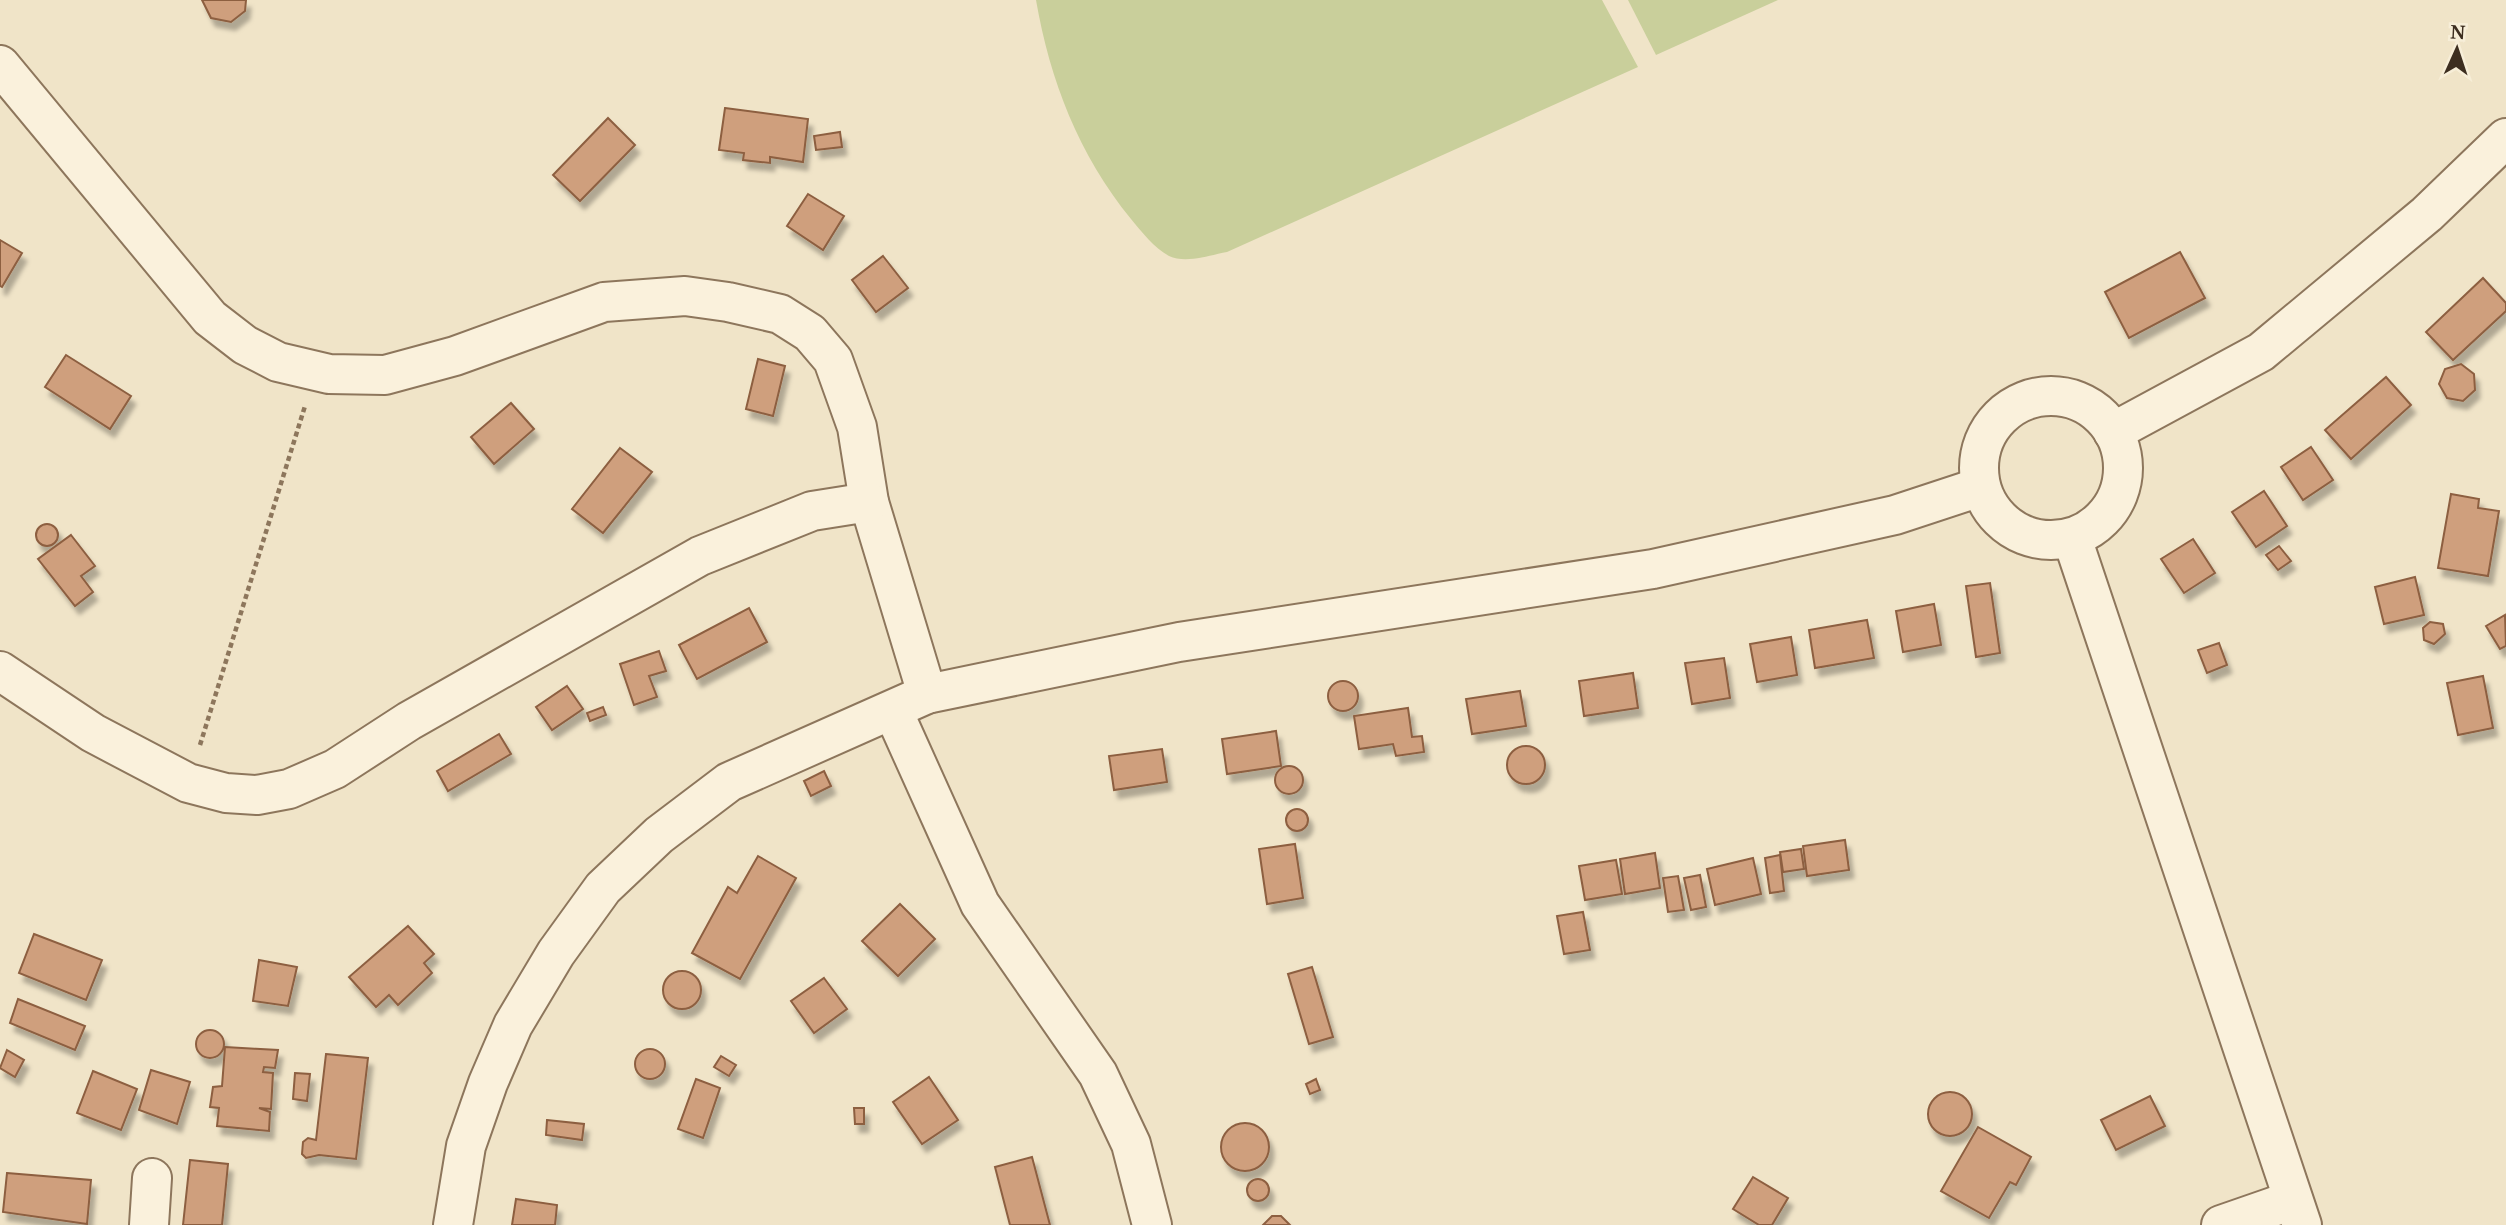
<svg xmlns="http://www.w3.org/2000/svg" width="2506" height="1225" viewBox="0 0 2506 1225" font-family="'Noto Serif',serif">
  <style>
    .green { fill: #c9cf9b }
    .building { fill: #cf9f7d; stroke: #8d5f41; stroke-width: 2; filter: url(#shadow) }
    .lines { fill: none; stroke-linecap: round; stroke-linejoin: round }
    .minor-casing { stroke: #8d765c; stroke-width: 42 }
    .tertiary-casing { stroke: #8d765c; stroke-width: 42 }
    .path { stroke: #8d765c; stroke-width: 4.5; stroke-dasharray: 5 3.5; stroke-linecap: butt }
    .minor { stroke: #faf1dc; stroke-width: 38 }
    .tertiary { stroke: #faf1dc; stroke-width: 38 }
  </style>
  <defs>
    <filter id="shadow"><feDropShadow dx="4.5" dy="8" stdDeviation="2" flood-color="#0004"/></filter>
  </defs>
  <rect width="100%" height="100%" fill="#f0e4c8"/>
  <g class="green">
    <path d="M 1036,0 L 1602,0 L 1638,67 L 1227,252 C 1210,255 1186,264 1169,256 C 1154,248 1141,231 1131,219 C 1079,155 1050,81 1036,0 Z"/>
    <polygon points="1628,0 1778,0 1656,55"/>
  </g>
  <g class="building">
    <polygon points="202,0 246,0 245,11 231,22 211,18"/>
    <polygon points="725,108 808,119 803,162 770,157 770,163 743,160 744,153 719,150"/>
    <polygon points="608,118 635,145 580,201 553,175"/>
    <polygon points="840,132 842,147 816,150 814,136"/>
    <polygon points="808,194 844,216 823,250 787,226"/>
    <polygon points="0,240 22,253 2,287 0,286"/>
    <polygon points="2180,252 2205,298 2129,338 2105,292"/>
    <polygon points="883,256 908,288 876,312 852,280"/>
    <polygon points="2483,278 2506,303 2506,311 2453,360 2426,332"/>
    <polygon points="66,355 131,396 110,429 45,387"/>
    <polygon points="758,359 785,366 773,416 746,409"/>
    <polygon points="2461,364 2474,374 2475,390 2463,401 2447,398 2439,384 2445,369"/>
    <polygon points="2386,377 2411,405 2351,459 2325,430"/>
    <polygon points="511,403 534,429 494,464 471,437"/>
    <polygon points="2311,447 2333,480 2303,500 2281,467"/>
    <polygon points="620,448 652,472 603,533 572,509"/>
    <polygon points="2264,491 2287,526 2256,547 2232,512"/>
    <polygon points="2451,494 2479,499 2478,508 2499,511 2488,576 2438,568"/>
    <circle cx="47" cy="535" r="11"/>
    <polygon points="71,535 95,566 81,576 93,592 75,606 38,559"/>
    <polygon points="2193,539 2215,573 2184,593 2161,559"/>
    <polygon points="2279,546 2291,561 2278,570 2266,555"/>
    <polygon points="2415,577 2424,615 2384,624 2375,587"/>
    <polygon points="1990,583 2000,653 1976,657 1966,586"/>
    <polygon points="1934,604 1941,645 1903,652 1896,611"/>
    <polygon points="749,608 767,642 697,679 679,645"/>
    <polygon points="2505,615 2506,646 2500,649 2486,626"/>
    <polygon points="1867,620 1874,658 1815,668 1809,630"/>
    <polygon points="2430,622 2443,624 2445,634 2434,644 2424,640 2423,628"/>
    <polygon points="1791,637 1797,675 1757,682 1750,644"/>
    <polygon points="2219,643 2227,665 2207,673 2198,650"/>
    <polygon points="659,651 666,671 649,676 657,697 634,705 620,664"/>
    <polygon points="1724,658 1730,698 1692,704 1685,663"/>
    <polygon points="1633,673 1638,708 1584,716 1579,681"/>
    <polygon points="2483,676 2493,728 2458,735 2447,683"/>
    <circle cx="1343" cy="696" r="15"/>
    <polygon points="567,686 583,709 552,730 536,707"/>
    <polygon points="1520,691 1526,726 1472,734 1466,699"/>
    <polygon points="603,707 606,715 590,721 587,713"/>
    <polygon points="1408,708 1412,737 1422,736 1424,752 1396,756 1393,744 1359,749 1354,716"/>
    <polygon points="1276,731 1281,766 1227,774 1222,739"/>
    <polygon points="499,734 511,754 448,791 437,771"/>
    <circle cx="1526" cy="765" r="19"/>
    <polygon points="1162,749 1167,782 1114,790 1109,756"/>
    <circle cx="1289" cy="780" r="14"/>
    <polygon points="824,771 831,786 811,796 804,781"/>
    <circle cx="1297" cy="820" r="11"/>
    <polygon points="1845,840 1849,870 1807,876 1803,846"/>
    <polygon points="1295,844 1303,898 1267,904 1259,849"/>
    <polygon points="1801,849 1804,869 1783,872 1780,852"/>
    <polygon points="1655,853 1660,888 1625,894 1620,859"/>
    <polygon points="1780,855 1784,891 1770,893 1765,858"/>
    <polygon points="758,856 796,878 740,979 692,953 728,887 737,893"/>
    <polygon points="1753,858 1761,894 1715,905 1707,869"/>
    <polygon points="1616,860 1622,894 1585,900 1579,866"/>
    <polygon points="1700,875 1706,907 1691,910 1684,878"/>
    <polygon points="1678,876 1684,910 1668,912 1663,878"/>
    <polygon points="900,904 935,939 898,976 862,941"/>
    <polygon points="1583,912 1590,950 1564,954 1557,916"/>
    <polygon points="408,926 434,954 424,963 432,973 398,1005 389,995 376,1007 349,977"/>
    <polygon points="34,934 102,960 86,1000 19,973"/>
    <polygon points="259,960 297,967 288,1006 253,1001"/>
    <polygon points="1312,967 1333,1037 1309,1044 1288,974"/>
    <circle cx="682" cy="990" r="19"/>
    <polygon points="824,978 847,1009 814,1033 791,1001"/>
    <polygon points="18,999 85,1026 75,1050 10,1023"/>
    <circle cx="210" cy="1044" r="14"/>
    <polygon points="225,1047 278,1050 275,1068 264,1067 263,1072 273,1073 271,1109 259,1108 270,1112 269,1131 217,1126 219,1108 210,1107 213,1087 222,1086"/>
    <circle cx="650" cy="1064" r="15"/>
    <polygon points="7,1050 24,1060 15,1077 0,1068"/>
    <polygon points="326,1054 368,1058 356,1159 319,1155 306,1158 302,1154 303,1142 308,1138 316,1140"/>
    <polygon points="721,1056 736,1065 729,1076 714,1067"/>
    <polygon points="151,1070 190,1082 177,1124 139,1110"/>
    <polygon points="93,1071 137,1089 121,1130 77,1113"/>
    <polygon points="295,1073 310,1074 307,1101 293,1099"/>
    <polygon points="929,1077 958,1120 922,1144 893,1102"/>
    <polygon points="696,1079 720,1088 703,1138 678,1129"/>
    <polygon points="1316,1079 1320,1090 1310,1094 1306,1084"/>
    <circle cx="1950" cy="1114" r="22"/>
    <polygon points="2150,1096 2165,1126 2116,1150 2101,1120"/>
    <polygon points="854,1108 864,1108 864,1124 855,1124"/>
    <polygon points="547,1120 584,1124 582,1140 546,1135"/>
    <circle cx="1245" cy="1147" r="24"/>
    <polygon points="1978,1127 2031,1157 2016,1185 2010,1182 1989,1218 1941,1191"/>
    <polygon points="1032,1157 1050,1225 1010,1225 995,1167"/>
    <polygon points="190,1160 228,1164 222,1225 183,1225"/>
    <polygon points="7,1173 91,1180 87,1224 3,1212"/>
    <polygon points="1753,1177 1788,1198 1772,1225 1759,1225 1733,1209"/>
    <circle cx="1258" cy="1190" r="11"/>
    <polygon points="516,1199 557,1205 555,1225 512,1225"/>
    <polygon points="1272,1216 1281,1216 1290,1225 1263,1225"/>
  </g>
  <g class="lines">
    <defs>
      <g id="minor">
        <polyline points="0,65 210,318 245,345 278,362 329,374 385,375 455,356 604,302 685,296 728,302 780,314 810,333 833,360 857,427 869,502 927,694"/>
        <polyline points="2113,432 2261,352 2427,214 2506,138"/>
        <polyline points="0,671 93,733 188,783 226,793 257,795 289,789 335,769 409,721 700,556 812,511 869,502"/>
        <polyline points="893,711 980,904 1098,1074 1131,1144 1152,1225"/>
        <polyline points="149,1225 152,1178"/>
        <polyline points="2221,1225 2293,1200"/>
      </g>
      <g id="tertiary">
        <circle cx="2051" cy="468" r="72"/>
        <polyline points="2072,538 2302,1225"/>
        <polyline points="453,1225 466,1146 488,1083 513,1025 556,953 603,888 659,835 729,782 927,694 1179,642 1653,569 1895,515 1980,487"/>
      </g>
    </defs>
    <use href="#minor" class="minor-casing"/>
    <use href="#tertiary" class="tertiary-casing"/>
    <polyline class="path" points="200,745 305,406"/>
    <use href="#minor" class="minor"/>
    <use href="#tertiary" class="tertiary"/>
  </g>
  <g transform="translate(2457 49) rotate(3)" stroke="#f7eed8" stroke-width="5" paint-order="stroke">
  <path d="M0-5L12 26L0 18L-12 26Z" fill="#3d2e20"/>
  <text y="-10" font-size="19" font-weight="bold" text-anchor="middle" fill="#3d2e20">N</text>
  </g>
</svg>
